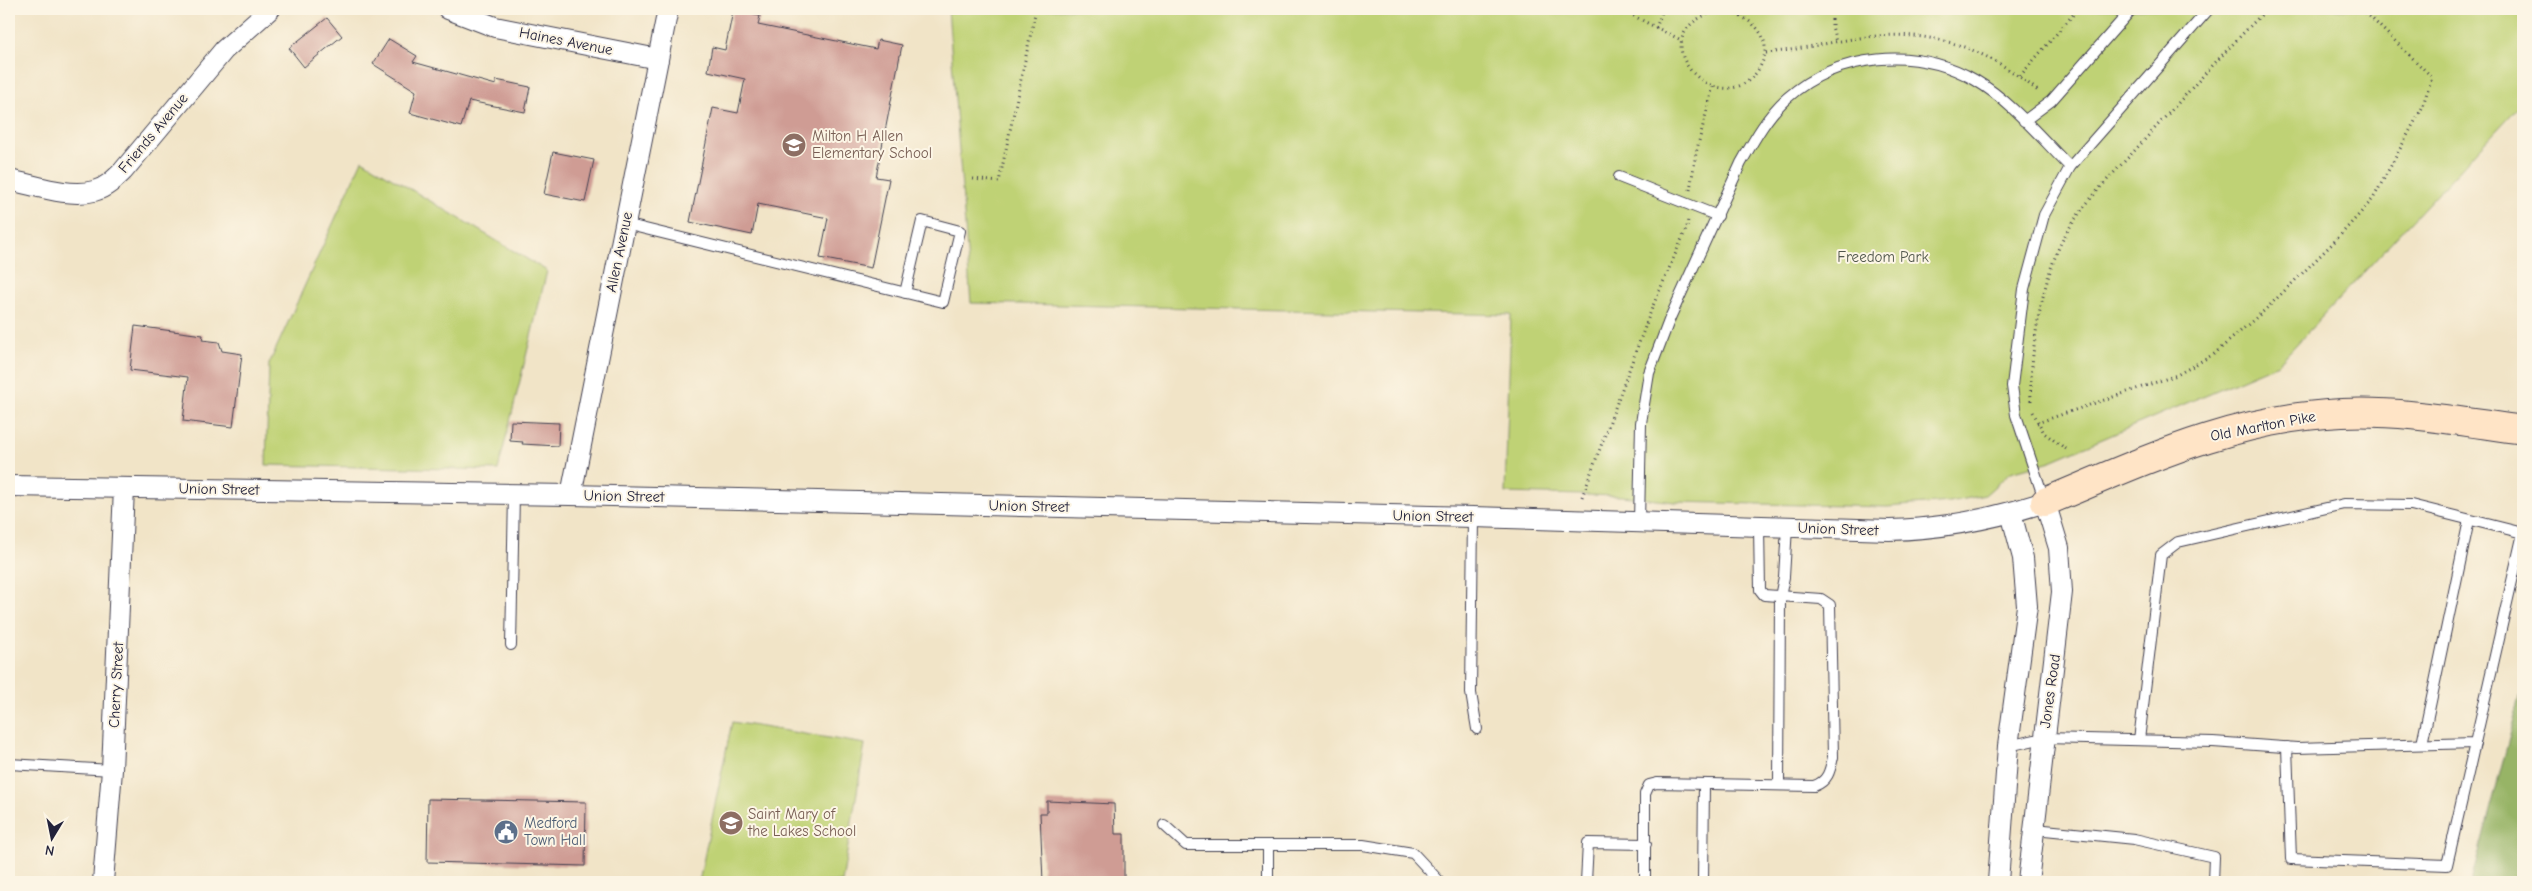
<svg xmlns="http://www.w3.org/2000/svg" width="2532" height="891" viewBox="0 0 2532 891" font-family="'Comic Neue',sans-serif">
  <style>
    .green { fill: #bfd275; stroke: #707a58 }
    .forest { fill: #97b466; stroke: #5c6b50 }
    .building { fill: #cf9c94 }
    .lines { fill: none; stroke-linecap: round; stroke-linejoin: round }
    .lane-casing { stroke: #413f50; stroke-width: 12 }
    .street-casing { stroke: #413f50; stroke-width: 22 }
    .secondary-casing { stroke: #413f50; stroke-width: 30 }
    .path { stroke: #413f50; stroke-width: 3; stroke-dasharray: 1 4; stroke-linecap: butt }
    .lane { stroke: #fff; stroke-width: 10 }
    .street { stroke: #fff; stroke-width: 20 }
    .secondary { stroke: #ffe4c6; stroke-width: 28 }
    .labels { text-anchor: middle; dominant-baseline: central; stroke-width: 4; stroke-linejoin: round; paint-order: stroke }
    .street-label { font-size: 15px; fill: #22223b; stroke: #fcf5e5 }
    .education-label { font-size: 15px; fill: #785e54; stroke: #fcf5e5; text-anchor: start }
    .park-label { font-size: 15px; fill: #51574c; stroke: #fcf5e5 }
    .service-label { font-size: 15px; fill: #4e5e75; stroke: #fcf5e5; text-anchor: start }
  </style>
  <rect width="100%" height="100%" fill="#fcf5e5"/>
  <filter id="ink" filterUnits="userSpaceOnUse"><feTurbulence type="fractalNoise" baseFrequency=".02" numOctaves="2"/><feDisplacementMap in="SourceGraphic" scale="10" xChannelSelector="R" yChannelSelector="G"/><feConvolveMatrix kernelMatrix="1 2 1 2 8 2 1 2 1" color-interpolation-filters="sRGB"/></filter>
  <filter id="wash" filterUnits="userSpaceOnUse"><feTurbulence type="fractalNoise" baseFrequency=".0096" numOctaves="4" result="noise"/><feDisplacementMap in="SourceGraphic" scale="20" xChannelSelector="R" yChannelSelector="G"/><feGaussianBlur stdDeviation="1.12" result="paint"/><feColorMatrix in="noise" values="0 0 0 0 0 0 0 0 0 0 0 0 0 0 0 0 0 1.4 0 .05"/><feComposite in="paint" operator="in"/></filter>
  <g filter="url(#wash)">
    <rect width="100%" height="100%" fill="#f1e4c7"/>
    <g class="green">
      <polygon points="948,9 2523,9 2523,102 2278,364 2051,461 2011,472 1985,495 1950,502 1887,507 1675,502 1622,496 1505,493 1511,315 971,303"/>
      <polygon points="362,160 547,271 498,470 266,465 269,364"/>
      <polygon points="732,722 865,744 842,882 699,882"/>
    </g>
    <polygon class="forest" points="2523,686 2523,882 2471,882"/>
    <g id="blocks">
      <g class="building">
        <polygon points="733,11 760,16 758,25 876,49 878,40 902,45 876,177 889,179 871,268 820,258 828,218 758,204 752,235 690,222 713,108 738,113 745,79 708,71 712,47 725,50"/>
        <polygon points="327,18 342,36 304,67 289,48"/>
        <polygon points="389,39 417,56 413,62 496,85 496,80 530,87 525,112 469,101 461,127 410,113 416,91 373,64"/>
        <polygon points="553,152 594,160 585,202 544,194"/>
        <polygon points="135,326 203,335 202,340 219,342 222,351 242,354 233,427 183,421 188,377 130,370"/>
        <polygon points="511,421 559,423 558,446 522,444 523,442 510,441"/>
        <polygon points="428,799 586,802 585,866 427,862"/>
        <polygon points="1047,801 1114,804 1115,834 1124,834 1124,882 1043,882 1040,813 1047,813"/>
      </g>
    </g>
  </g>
  <g filter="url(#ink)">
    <use href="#blocks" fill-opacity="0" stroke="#413f50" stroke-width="1"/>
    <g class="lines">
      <defs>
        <g id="lane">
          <polyline points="2024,121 2051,101 2132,9"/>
          <polyline points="1619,177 1718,216"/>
          <polyline points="625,224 943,302 960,231 922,221 905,293"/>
          <polyline points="2045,502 2016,415 2012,386 2024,289 2044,215 2070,167 2209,9"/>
          <polyline points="1473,517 1471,693 1477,729"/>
          <path d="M 1639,522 L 1641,423 L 1649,373 L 1670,318 L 1741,163 C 1754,140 1767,116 1787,98 C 1838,53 1916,46 1975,80 C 2011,101 2040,137 2070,167"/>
          <polyline points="511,645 514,494"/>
          <polyline points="2422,744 2469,520"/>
          <polyline points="2008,746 2044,738 2213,742 2297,748 2475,743 2523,533 2411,505 2344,504 2178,542 2161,555 2139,740"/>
          <polyline points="2287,747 2291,859 2447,865 2475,743"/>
          <polyline points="9,764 112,770"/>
          <polyline points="1779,785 1780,597 1784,577 1787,527"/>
          <polyline points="1164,825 1186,845 1363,845 1413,853 1440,882"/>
          <polyline points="2035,829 2134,839 2214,857 2213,882"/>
          <polyline points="1268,846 1268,882"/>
          <polyline points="1586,882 1588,843 1646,844"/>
          <path d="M 1645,882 L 1645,794 L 1649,785 L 1657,783 L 1814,786 C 1828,781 1830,771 1833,757 L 1830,605 L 1821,599 L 1764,595 L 1760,590 L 1759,527"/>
          <polyline points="1703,882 1704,784"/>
        </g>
        <g id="street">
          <polyline points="448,9 495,27 658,59"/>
          <path d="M 9,180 C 35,185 68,198 94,191 C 106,188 115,179 123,171 L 224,50 L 270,9"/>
          <path d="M 9,486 L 571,495 L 1473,517 L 1889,530 C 1943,529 1993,519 2045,502 L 2059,548 L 2062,592 L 2028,882"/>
          <polyline points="571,495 668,9"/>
          <polyline points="103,882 112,770 124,488"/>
          <polyline points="1998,882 2008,746 2027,606 2023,558 2011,513"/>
        </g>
        <path id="secondary" d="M 2045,502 C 2144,461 2232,418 2342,413 C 2402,410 2463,422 2523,430"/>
      </defs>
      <use href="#lane" class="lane-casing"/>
      <use href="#street" class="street-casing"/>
      <use href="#secondary" class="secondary-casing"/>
      <g class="path">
        <polyline points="1620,9 1681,40"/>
        <polyline points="1832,9 1832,26 1836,42"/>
        <path d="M 1716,11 C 1750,12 1781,39 1756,73 C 1717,123 1634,36 1716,11 Z"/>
        <polyline points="1742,15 1748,9"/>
        <polyline points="1656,28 1663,9"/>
        <path d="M 1766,53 C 1800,50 1833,41 1867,37 C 1935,29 1988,49 2039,92"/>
        <polyline points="2020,76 2078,9"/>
        <polyline points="973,179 999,182 1036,9"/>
        <polyline points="1690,190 1696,153 1713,86"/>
        <path d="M 2031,401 C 2029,355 2043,271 2067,232 C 2085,201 2113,174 2137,148 C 2180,101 2222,54 2267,9"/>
        <polyline points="2033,412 2044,433 2066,449"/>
        <polyline points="2037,423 2177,375 2214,354 2265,310 2335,241 2373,199 2422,108 2432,77 2362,9"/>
        <polyline points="1582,497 1652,308 1687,227 1688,219"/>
      </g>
      <use href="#lane" class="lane"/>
      <use href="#street" class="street"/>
      <use href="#secondary" class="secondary"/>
    </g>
  </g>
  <defs>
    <symbol id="school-disc" viewBox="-11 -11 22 22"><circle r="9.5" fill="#8d6e63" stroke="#fcf5e5"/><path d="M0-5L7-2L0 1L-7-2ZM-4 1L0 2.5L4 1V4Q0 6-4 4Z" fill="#fff"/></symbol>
    <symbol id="civic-disc" viewBox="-11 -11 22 22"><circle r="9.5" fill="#5c6f8a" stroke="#fcf5e5"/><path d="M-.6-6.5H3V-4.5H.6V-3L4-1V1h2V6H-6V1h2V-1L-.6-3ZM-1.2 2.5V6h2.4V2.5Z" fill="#fff"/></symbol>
  </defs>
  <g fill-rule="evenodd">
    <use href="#school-disc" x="780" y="131" width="28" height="28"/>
    <use href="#school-disc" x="717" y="809" width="28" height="28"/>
    <use href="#civic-disc" x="492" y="818" width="28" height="28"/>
  </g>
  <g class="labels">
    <g class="street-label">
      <text transform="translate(566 41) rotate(11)">Haines Avenue</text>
      <text transform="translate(153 133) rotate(-50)">Friends Avenue</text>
      <text transform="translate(619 252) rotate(-78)">Allen Avenue</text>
      <text transform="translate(2263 426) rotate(-11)">Old Marlton Pike</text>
      <text transform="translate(219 489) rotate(1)">Union Street</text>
      <text transform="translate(624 496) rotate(1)">Union Street</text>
      <text transform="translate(1029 506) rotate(1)">Union Street</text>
      <text transform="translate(1433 516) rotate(1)">Union Street</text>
      <text transform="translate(1838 529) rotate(2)">Union Street</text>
      <text transform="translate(116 685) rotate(-87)">Cherry Street</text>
      <text transform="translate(2050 691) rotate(-82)">Jones Road</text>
    </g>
    <g class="education-label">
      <text x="812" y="136">Milton H Allen<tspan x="812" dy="17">Elementary School</tspan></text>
      <text x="748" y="814">Saint Mary of<tspan x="748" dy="17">the Lakes School</tspan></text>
    </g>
    <g class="park-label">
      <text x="1883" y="257">Freedom Park</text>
    </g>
    <g class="service-label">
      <text x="524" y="823">Medford<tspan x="524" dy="17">Town Hall</tspan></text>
    </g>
  </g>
  <rect width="2532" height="891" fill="none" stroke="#fcf5e5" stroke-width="30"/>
  <g transform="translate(52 838) rotate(190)" stroke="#fcf5e5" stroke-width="4" paint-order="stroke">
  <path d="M0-4L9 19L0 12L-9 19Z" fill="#22223b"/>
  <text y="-8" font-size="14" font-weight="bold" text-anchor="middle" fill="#22223b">N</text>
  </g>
</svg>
